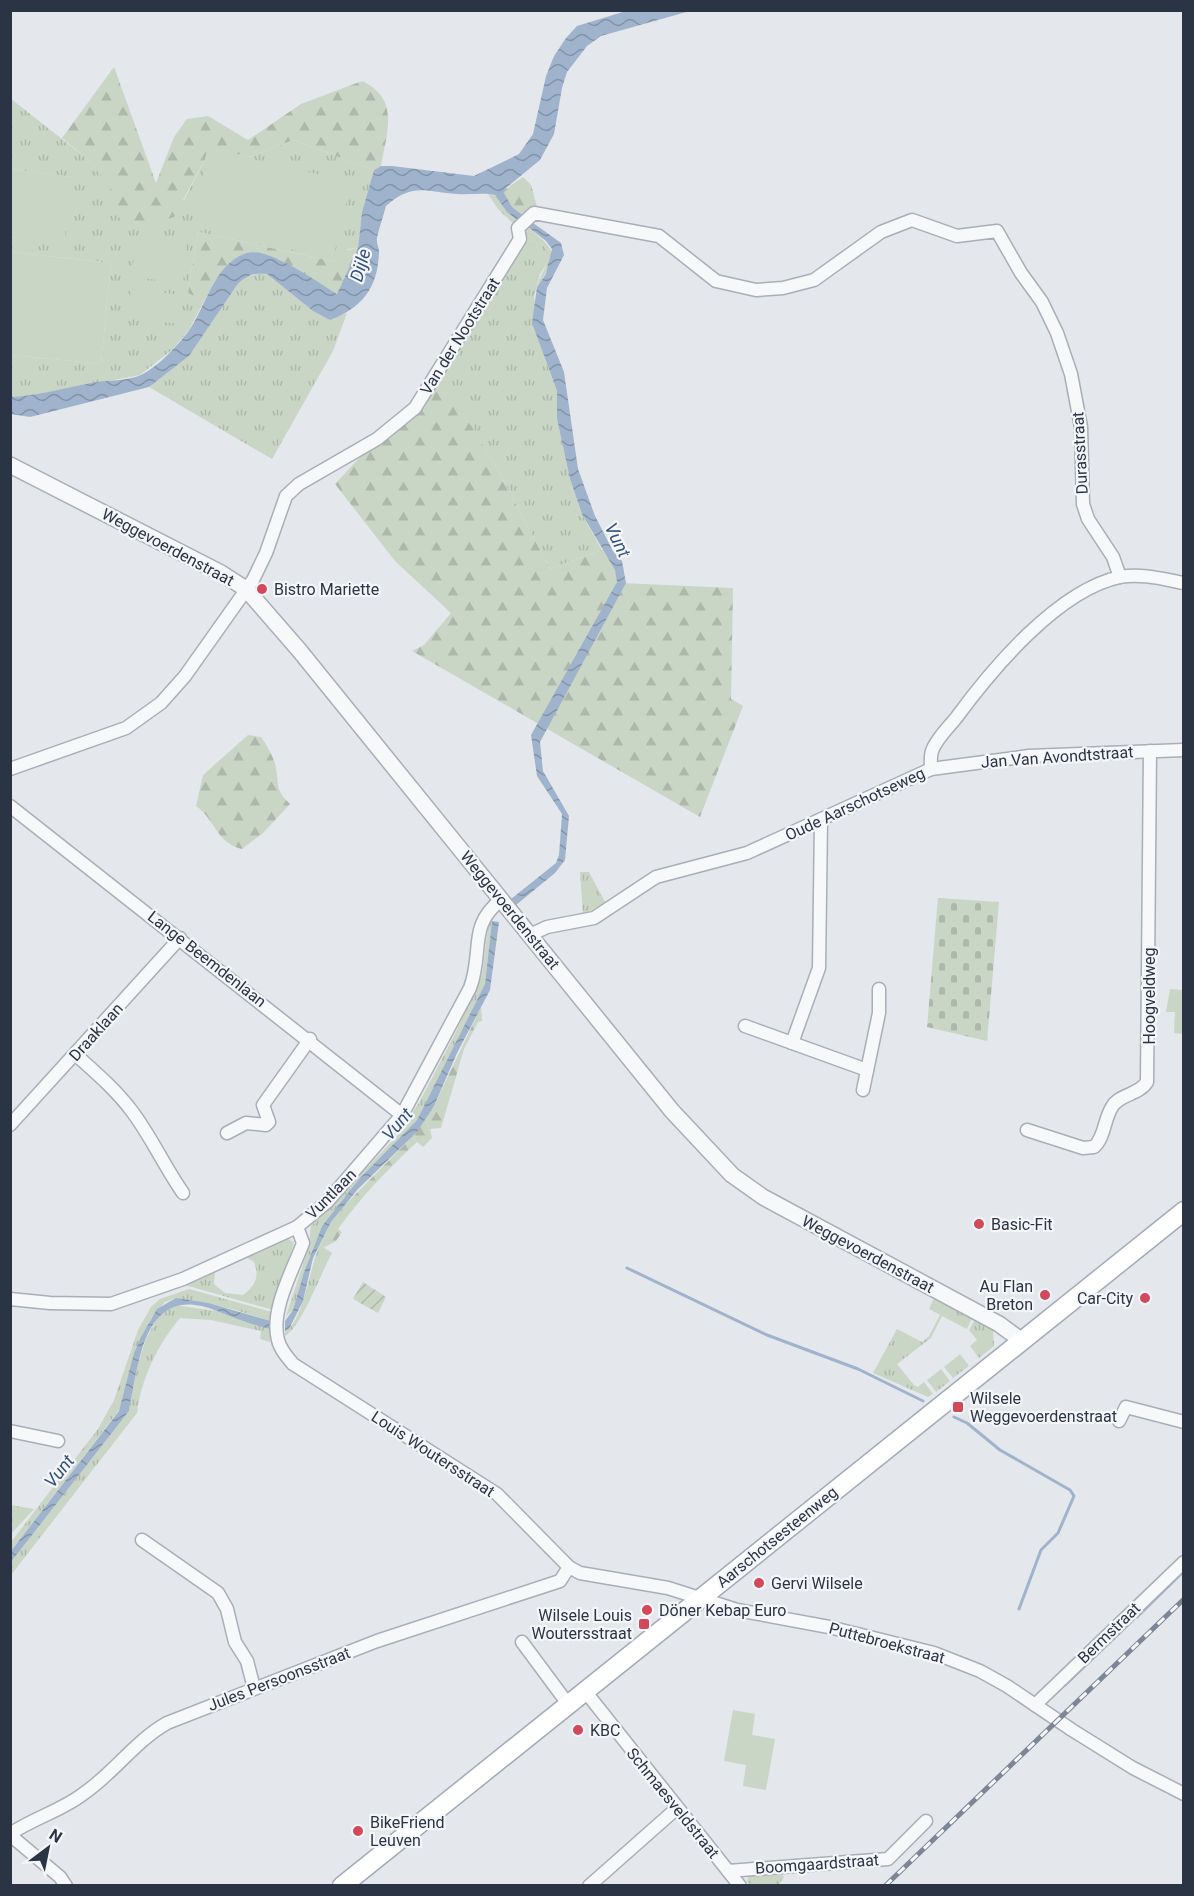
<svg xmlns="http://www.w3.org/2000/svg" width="1194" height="1896" viewBox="0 0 1194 1896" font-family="Roboto,sans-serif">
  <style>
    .grass { fill: url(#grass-tufts) }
    .forest { fill: url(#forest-firs) }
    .cemetery { fill: url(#cemetery-stones) }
    .park { fill: url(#park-crowns) }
    .garden { fill: url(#garden-furrows) }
    .pitch { fill: #c9d6c5 }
    .water { fill: url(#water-waves) }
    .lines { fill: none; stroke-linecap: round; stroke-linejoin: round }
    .stream { stroke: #9fb4cc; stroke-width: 3 }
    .minor-casing { stroke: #a9aeb7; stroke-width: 15 }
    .tertiary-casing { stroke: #a9aeb7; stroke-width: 18 }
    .primary-casing { stroke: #a3abb8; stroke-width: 21 }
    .minor { stroke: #f7f8fa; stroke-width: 12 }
    .tertiary { stroke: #f7f8fa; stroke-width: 15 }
    .primary { stroke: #fff; stroke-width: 18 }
    .rail-casing { stroke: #7d8696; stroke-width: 5 }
    .rail { stroke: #f4f6f9; stroke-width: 3; stroke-dasharray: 9; stroke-linecap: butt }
    .poi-dot { fill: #d1495b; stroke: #f4f6f9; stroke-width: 2 }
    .labels { text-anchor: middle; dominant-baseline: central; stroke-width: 4.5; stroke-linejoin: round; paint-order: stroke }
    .street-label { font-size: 16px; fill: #2b3445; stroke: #f4f6f9 }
    .poi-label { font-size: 16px; fill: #2b3445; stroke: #f4f6f9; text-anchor: start }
    .water-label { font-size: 18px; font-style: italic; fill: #34527a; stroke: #f4f6f9 }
  </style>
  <defs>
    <pattern id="grass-tufts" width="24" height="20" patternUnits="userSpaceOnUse" patternTransform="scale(1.5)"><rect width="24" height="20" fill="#c9d6c5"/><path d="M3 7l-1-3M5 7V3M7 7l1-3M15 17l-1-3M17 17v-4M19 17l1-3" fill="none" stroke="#adb8ab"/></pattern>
    <pattern id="forest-firs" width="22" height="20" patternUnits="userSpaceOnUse" patternTransform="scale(1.5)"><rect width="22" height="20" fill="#c9d6c5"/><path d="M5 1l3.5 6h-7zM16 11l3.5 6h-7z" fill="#adb8ab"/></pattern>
    <pattern id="cemetery-stones" width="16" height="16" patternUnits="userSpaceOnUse" patternTransform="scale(1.5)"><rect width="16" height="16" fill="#c9d6c5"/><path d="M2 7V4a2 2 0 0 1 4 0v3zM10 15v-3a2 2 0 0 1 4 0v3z" fill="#adb8ab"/></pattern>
    <pattern id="park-crowns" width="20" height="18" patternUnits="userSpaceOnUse" patternTransform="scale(1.5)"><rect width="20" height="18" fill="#c9d6c5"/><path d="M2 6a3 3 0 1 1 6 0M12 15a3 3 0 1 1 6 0" fill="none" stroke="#adb8ab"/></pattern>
    <pattern id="garden-furrows" width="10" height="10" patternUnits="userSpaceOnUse" patternTransform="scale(1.5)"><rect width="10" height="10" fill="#c9d6c5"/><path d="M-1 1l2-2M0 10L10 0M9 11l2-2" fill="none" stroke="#adb8ab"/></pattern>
    <pattern id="water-waves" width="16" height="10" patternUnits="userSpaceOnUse" patternTransform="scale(1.5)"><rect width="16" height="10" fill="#9fb4cc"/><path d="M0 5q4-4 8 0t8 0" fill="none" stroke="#8293a7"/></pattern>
  </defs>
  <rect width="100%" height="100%" fill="#e4e7ec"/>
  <g class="grass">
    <polygon points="10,98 86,158 111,186 111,213 184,200 205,159 207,146 250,157 293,140 374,170 362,212 358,248 348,249 336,262 198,232 188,293 204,301 189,330 172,350 140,375 36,395 11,397 11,355 101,364 111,263 11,252 11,237 64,243 71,177 11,169"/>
    <polygon points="528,240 541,243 549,252 549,260 540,274 534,297 544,356 557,391 557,419 570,479 582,514 602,550 550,569 498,470 441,378"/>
    <polygon points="259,273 267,274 313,311 329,319 347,313 333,351 272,459 149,387 189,356 237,285 246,277"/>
    <polygon points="580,872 589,872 605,902 583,915"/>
    <polygon points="489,920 492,921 485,984 417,1120 359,1179 322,1226 304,1272 293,1310 286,1316 308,1249 311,1226 397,1136 420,1101 455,1034 482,975"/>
    <path d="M 288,1238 L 294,1243 L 273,1310 L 185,1285 L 215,1271 L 214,1284 L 225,1293 L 243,1295 C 255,1286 260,1277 254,1262 L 246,1257 Z"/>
    <path d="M 320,1245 L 332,1253 C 322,1271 300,1329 285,1336 L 285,1331 C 303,1324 310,1264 320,1245 Z"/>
    <polygon points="189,1289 272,1312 271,1321 232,1309 176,1298 165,1302 152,1317 134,1353 122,1406 11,1551 11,1542 98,1429 114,1400 138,1330 151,1307 160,1299"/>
    <polygon points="934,1298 972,1318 967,1329 942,1316 931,1338 897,1364 914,1385 918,1387 924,1382 933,1394 928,1397 873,1373 897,1329 922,1342 929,1336 940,1315 929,1309"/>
    <path d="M 174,1305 L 217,1311 L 270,1329 L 270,1342 L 260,1339 L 261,1331 L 211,1320 L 180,1318 C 158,1344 141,1379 137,1413 L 11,1575 L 11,1562 L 129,1411 L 135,1371 L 147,1337 L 158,1317 L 164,1310 Z"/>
    <polygon points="975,1319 993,1330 994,1346 979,1358 970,1346 977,1340 969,1330"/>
    <polygon points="960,1354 969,1366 953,1378 944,1367"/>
    <polygon points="941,1369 950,1381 936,1392 927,1380"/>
    <polygon points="780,1873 784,1877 778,1886 750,1885 747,1881 749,1876"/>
  </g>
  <g class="forest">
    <path d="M 114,67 L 156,183 L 174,137 L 187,119 L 208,116 L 248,140 L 301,104 L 362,81 C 400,99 387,131 381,166 L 374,170 L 293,140 L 250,157 L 208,147 L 205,159 L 174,217 C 148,225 134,227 111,213 L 110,186 L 86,158 L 62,138 Z"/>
    <polygon points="523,177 531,185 537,207 516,226 498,209 488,194 496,196"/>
    <path d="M 524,224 C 553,249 563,250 537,287 C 540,275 549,264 549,252 L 541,243 L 528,240 L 522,228 Z"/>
    <polygon points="198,232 336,262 338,252 358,248 337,294 279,259 213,285 204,301 188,293"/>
    <path d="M 438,372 L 498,470 L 550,569 L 602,550 C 614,556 618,571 621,583 L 733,588 L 731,699 L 743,706 L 700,817 L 412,651 L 424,645 L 451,613 L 395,561 L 335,484 L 377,439 L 415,408 Z"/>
    <path d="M 248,735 L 261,737 C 267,746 272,754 275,764 C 280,782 273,788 290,804 L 263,833 L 242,849 C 217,844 215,819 196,806 L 203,775 Z"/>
    <path d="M 481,1007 L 482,1021 L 478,1022 L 464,1049 L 441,1128 L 430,1129 L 432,1138 L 423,1147 L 417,1142 C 387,1170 361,1197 338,1229 L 342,1232 L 336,1241 L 323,1248 L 320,1245 L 331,1222 L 344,1206 L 409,1140 L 434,1106 Z"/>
  </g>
  <polygon class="cemetery" points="938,898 999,902 987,1041 927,1027"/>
  <polygon class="park" points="11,1505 34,1509 11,1534 10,1534"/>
  <polygon class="garden" points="363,1282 386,1297 378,1313 353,1299"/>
  <g class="pitch">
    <polygon points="209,149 351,182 333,259 192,226"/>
    <polygon points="11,169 72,177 64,244 11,237"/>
    <polygon points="135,241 187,246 183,283 132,277"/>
    <polygon points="11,252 111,263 101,364 11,355"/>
    <polygon points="131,289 182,295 178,324 127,317"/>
    <polygon points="1170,989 1183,990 1183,1034 1174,1033 1175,1012 1166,1012"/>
    <polygon points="733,1710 755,1714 752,1735 775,1739 766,1790 743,1786 746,1765 724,1761"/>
  </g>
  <g class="water">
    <path d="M 626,11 L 690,11 L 601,36 L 587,46 L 567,72 L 562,88 L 554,134 L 540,160 L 507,187 L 504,193 L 512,207 L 526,218 L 521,223 L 507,212 L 495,195 C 483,192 470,195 457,194 C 426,192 413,182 386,206 C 383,217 379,228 377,238 C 376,243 379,247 379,252 C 378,288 362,308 330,320 L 313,311 L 267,274 C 254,272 246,276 237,285 L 189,356 L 149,387 L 30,417 L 11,414 L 10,397 C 38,396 64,388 91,383 C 106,380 128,381 141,375 C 159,366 176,347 188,332 C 206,307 214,263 247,253 C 270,247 317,282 337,294 L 358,248 L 362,212 L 374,170 L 381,166 L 392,166 L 474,176 L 519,154 L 533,134 L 546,76 L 554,56 L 566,38 L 577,26 Z"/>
    <polygon points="529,220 561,243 564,255 547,288 543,320 564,372 578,469 595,516 613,551 622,561 626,583 540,742 543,771 569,816 565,860 555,873 516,905 511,899 556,863 559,855 562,814 537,776 531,735 617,582 615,570 582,514 570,479 557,419 557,391 532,323 537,287 546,274 552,249 546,241 524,224"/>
    <polygon points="492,921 499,922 490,990 457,1053 434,1106 417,1132 358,1189 331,1222 313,1258 303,1301 289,1329 285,1331 285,1321 293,1310 304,1272 322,1226 359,1179 417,1120 485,984"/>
    <path d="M 176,1298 L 208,1303 L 271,1321 L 270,1329 C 253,1325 234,1318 217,1311 C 144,1281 139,1361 129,1411 L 11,1562 L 11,1551 L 119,1411 L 134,1353 L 141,1337 L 157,1309 Z"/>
  </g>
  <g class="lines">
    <g class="stream">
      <polyline points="627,1268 767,1335 858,1369 923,1401"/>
      <polyline points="954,1417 967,1423 1000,1450 1070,1490 1074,1496 1058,1533 1041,1550 1019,1609"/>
      <polyline points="1137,1617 1184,1571"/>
      <polyline points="1065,1685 1132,1621"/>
    </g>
    <defs>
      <g id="minor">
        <polyline points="10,769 126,728 161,703 185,676 253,580 266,553 286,496 299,484 377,439 415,408 520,239 518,228 534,213 659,236 716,281 756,290 783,288 814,280 881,232 912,220 957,236 997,231 1021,273 1042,302 1057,333 1071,374 1081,427 1083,504 1088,519 1113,557 1120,577"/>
        <polyline points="931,769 1029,756 1184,750"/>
        <polyline points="10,806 402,1115"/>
        <path d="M 530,935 L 547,927 L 594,918 L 656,877 L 747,853 L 931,769 C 931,763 930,757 932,751 C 936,739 948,728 956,718 C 992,669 1058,590 1120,577 C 1141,573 1163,579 1184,583"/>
        <polyline points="745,1026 867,1070"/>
        <polyline points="792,1043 819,968 821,820"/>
        <path d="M 75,1054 C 95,1072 115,1089 131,1110 C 151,1136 164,1166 183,1193"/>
        <polyline points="863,1090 879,1013 879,989"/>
        <polyline points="10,1125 180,938"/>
        <path d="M 1027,1130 L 1083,1148 L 1094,1147 C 1105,1137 1104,1119 1112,1107 C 1119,1094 1139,1095 1147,1082 L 1150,751"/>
        <polyline points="227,1133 246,1123 266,1125 269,1122 263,1105 310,1039"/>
        <path d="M 297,1227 L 303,1243 C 293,1270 270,1310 278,1340 C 280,1349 287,1357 293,1364 L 497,1494 L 569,1567 L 580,1573 L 668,1588 L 737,1610 L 829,1627 L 934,1653 L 980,1671 L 1007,1686 L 1072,1730 L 1133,1768 L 1184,1794"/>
        <path d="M 10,1299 L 50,1303 L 111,1304 L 183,1279 L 297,1227 L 327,1202 L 402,1115 L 470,988 C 484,951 467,926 502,899"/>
        <polyline points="1119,1421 1126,1407 1184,1422"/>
        <polyline points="10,1431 58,1441"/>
        <polyline points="142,1540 218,1593 227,1609 235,1642 247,1661 254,1688"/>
        <polyline points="522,1642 568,1704"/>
        <polyline points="585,1691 740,1886"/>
        <polyline points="1035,1705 1184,1562"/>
        <path d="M 10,1834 C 33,1818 61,1811 83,1794 C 114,1773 134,1742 167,1723 L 377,1641 L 560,1581 L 569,1567"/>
        <polyline points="10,1835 60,1877 66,1886"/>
        <polyline points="728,1871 888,1859 926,1821"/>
        <polyline points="589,1886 676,1809"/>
      </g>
      <polyline id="tertiary" points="10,465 221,573 246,589 299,650 672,1111 732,1175 763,1197 999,1324 1022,1341"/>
      <polyline id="primary" points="342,1886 1184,1211"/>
    </defs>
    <use href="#minor" class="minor-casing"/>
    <use href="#tertiary" class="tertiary-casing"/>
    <use href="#primary" class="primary-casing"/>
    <use href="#minor" class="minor"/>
    <use href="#tertiary" class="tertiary"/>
    <use href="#primary" class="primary"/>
    <defs>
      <polyline id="rail" points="885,1886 1184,1599"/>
    </defs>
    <use href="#rail" class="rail-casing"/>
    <use href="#rail" class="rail"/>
  </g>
  <g class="poi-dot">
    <circle cx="262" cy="589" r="6"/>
    <circle cx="979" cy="1224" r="6"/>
    <circle cx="1045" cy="1295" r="6"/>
    <circle cx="1145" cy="1298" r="6"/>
    <rect x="952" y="1401" width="12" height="12" rx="3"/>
    <circle cx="759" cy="1583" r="6"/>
    <circle cx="647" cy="1610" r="6"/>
    <rect x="638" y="1618" width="12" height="12" rx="3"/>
    <circle cx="578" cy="1730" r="6"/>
    <circle cx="358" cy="1831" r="6"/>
  </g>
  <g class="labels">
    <g class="street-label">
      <text transform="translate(460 336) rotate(-58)">Van der Nootstraat</text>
      <text transform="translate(1080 453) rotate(-93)">Durasstraat</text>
      <text transform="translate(168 547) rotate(28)">Weggevoerdenstraat</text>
      <text transform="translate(1057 757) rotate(-4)">Jan Van Avondtstraat</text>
      <text transform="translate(855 804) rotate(-25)">Oude Aarschotseweg</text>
      <text transform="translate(510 910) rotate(51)">Weggevoerdenstraat</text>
      <text transform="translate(207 959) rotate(38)">Lange Beemdenlaan</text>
      <text transform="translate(1149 996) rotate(-90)">Hoogveldweg</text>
      <text transform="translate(96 1032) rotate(-48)">Draaklaan</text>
      <text transform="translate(331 1194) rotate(-45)">Vuntlaan</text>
      <text transform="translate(868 1254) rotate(28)">Weggevoerdenstraat</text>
      <text transform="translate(433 1454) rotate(33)">Louis Woutersstraat</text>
      <text transform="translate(777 1537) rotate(-39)">Aarschotsesteenweg</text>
      <text transform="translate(1109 1633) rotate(-44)">Bermstraat</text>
      <text transform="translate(887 1643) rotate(15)">Puttebroekstraat</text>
      <text transform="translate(279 1679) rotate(-21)">Jules Persoonsstraat</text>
      <text transform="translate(673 1803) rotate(51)">Schmaesveldstraat</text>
      <text transform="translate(817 1864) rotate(-4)">Boomgaardstraat</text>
    </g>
    <g class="poi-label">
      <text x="274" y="589">Bistro Mariette</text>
      <text x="991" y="1224">Basic-Fit</text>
      <text x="1033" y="1286" text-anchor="end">Au Flan<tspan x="1033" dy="18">Breton</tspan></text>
      <text x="1133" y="1298" text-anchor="end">Car-City</text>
      <text x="970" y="1398">Wilsele<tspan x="970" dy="18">Weggevoerdenstraat</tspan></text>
      <text x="771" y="1583">Gervi Wilsele</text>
      <text x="659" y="1610">Döner Kebap Euro</text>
      <text x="632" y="1615" text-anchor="end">Wilsele Louis<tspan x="632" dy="18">Woutersstraat</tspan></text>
      <text x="590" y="1730">KBC</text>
      <text x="370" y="1822">BikeFriend<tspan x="370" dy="18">Leuven</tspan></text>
    </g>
    <g class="water-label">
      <text transform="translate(360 265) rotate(-74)">Dijle</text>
      <text transform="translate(618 540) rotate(64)">Vunt</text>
      <text transform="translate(397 1124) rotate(-49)">Vunt</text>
      <text transform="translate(59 1471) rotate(-52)">Vunt</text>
    </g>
  </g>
  <rect width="1194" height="1896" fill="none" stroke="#2b3445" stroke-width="24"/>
  <g transform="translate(48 1848) rotate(32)" stroke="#f4f6f9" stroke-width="4.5" paint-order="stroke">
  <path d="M0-4.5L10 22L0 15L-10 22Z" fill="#2b3445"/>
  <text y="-9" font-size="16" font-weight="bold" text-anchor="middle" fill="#2b3445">N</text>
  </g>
</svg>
